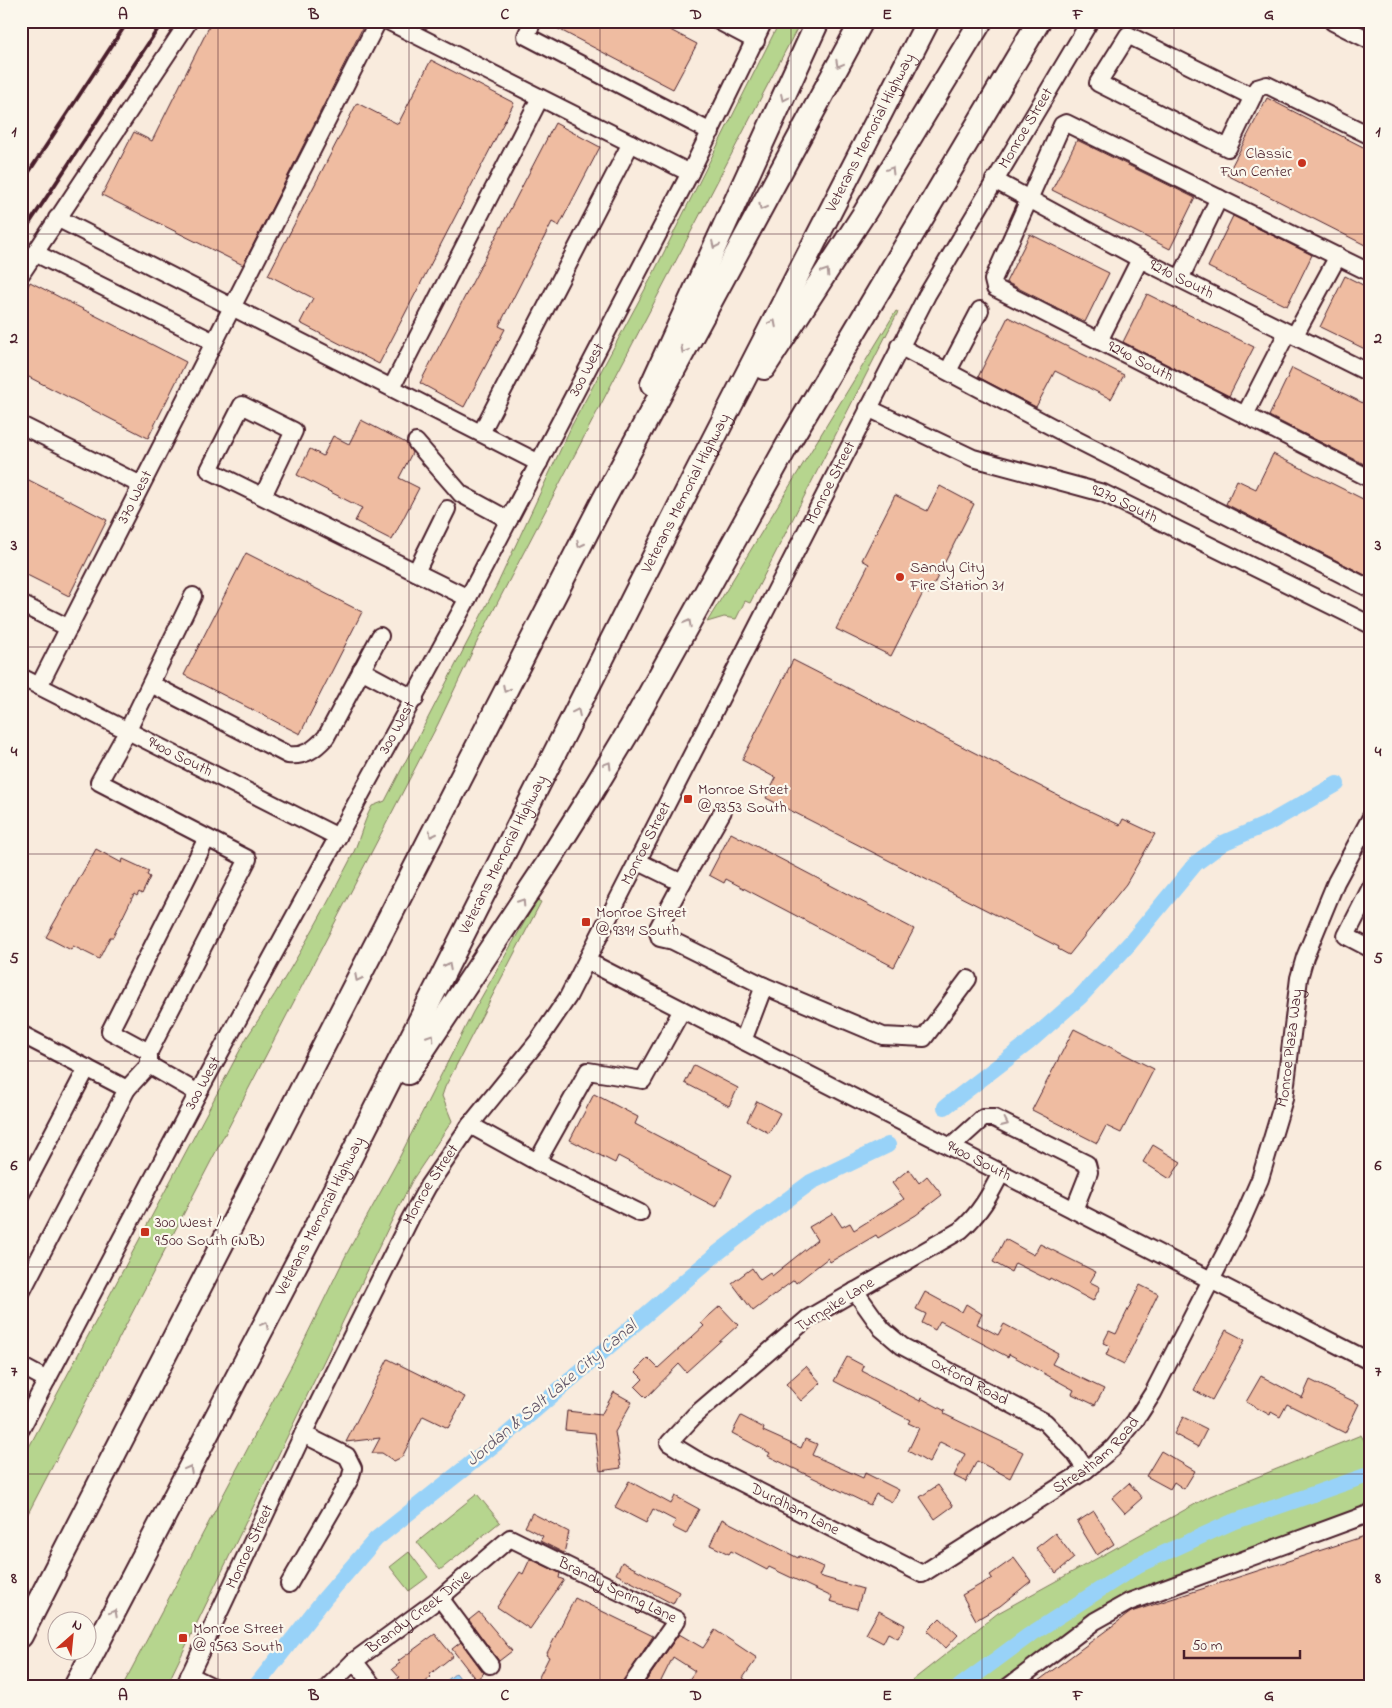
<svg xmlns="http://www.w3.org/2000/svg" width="1392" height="1708" viewBox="0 0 1392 1708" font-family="'Indie Flower',sans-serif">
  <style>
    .green { fill: #b6d58e; stroke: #807a5c }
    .water { fill: #98d2f8; stroke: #798aa6 }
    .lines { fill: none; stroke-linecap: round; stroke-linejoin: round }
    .canal { stroke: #98d2f8; stroke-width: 16 }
    .building { fill: #efbca1; stroke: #4a1f2b }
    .minor-casing { stroke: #4a1f2b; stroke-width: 20 }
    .highway-casing { stroke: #4a1f2b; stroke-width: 26 }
    .minor { stroke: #fbf7ec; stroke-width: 16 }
    .highway { stroke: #fbf7ec; stroke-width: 22 }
    .rail { stroke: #4a1f2b; stroke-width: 4 }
    .oneway { stroke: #ab9695 }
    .grid { fill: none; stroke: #4a1f2b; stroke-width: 1; stroke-opacity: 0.55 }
    .poi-dot { fill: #c8321e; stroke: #fbf7ec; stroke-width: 2 }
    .labels { text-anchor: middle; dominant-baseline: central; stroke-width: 4.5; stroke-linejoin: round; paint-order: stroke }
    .street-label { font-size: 16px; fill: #4a1f2b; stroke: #fbf7ec }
    .poi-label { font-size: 16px; fill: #4a1f2b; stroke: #fbf7ec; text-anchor: start }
    .water-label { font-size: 18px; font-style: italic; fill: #615568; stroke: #fbf7ec }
    .neatline { fill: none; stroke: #4a1f2b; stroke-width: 2 }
    .grid-label { font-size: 16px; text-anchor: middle; font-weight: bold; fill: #4a1f2b }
  </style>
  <rect width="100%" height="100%" fill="#f9ebdd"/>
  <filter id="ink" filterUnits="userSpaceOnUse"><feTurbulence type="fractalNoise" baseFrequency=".02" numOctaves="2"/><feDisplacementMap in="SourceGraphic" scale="10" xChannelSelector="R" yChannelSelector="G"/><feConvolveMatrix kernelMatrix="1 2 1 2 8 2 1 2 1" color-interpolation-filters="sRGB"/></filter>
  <g filter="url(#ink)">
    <g class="green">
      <path d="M 780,21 L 801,21 L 477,642 L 438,724 L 21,1527 L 21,1462 L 247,1037 C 285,981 318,922 349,862 C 359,844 362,824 372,806 L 385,801 L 497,585 L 572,425 L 650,280 Z"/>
      <polygon points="896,311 898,312 750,603 745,601 736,619 724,617 707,622"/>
      <polygon points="537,900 541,902 445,1087 442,1096 452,1121 413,1179 393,1218 166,1687 122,1687 297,1355 347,1253 396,1164 473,1012"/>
      <polygon points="1361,1435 1371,1453 1371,1512 1232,1557 1100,1608 995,1687 904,1687 998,1613 1210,1496"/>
      <polygon points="477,1494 500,1522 440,1570 417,1542"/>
      <polygon points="409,1552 428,1577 409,1591 390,1567"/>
    </g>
    <polygon class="water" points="456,1673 467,1687 439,1687"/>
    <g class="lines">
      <g class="canal">
        <polyline points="945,1107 1028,1043 1080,997 1130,943 1196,863 1223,843 1267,824 1337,784"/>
        <polyline points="255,1687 325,1598 376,1539 504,1437 715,1255 768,1214 811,1182 888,1145"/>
        <polyline points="959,1687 1028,1636 1138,1565 1230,1523 1365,1476"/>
      </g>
    </g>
    <g class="building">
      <polygon points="212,21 366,21 243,265 102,195 134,132 152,141"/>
      <polygon points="543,21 653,21 697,44 673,89"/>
      <polygon points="431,60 514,103 379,364 300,323 313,298 268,275 357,103 398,124"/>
      <polygon points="1267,98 1371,151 1371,248 1227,175"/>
      <polygon points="555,123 600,147 559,226 552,222 499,326 505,329 464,407 420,383"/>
      <polygon points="1077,140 1195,198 1170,249 1052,190"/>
      <polygon points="1233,216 1312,255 1287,306 1208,267"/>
      <polygon points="1030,234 1109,273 1085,322 1006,282"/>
      <polygon points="1345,276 1371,289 1371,352 1320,327"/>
      <polygon points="30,282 186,362 148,438 21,373 21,300"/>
      <polygon points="1147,294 1254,347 1229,396 1123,342"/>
      <polygon points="1008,317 1124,375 1111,399 1055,371 1036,407 978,377"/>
      <polygon points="1292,368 1371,407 1371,454 1366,465 1269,416"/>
      <polygon points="361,420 406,443 412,453 399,478 419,488 392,540 355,521 362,508 297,475 310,449 323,456 333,436 349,444"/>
      <polygon points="1273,454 1371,503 1371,578 1226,504 1237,480 1256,489"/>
      <polygon points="21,476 107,520 69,596 21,572"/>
      <polygon points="940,486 974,504 929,594 924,591 891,656 836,629 869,564 862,560 895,495 927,511"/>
      <polygon points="246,553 362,612 300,734 184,675"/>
      <polygon points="793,660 1079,806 1120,825 1123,819 1155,834 1126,884 1069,955 1058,949 1059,947 766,798 776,778 742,760"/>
      <polygon points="731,833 914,929 894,967 726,879 724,883 709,875"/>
      <polygon points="96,849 122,863 123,859 149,871 147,875 150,877 142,894 139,892 137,896 134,894 113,937 110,937 99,959 73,946 71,950 46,937"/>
      <polygon points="1074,1029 1154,1069 1121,1133 1106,1126 1097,1143 1032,1110"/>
      <polygon points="694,1065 738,1088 729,1106 685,1083"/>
      <polygon points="594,1094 638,1117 635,1124 732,1175 716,1207 618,1156 615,1163 570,1140"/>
      <polygon points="757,1101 780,1113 769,1133 747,1121"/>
      <polygon points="1153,1145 1181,1162 1170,1179 1143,1162"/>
      <polygon points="909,1169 919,1183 927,1176 942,1195 916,1215 878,1238 876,1235 830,1262 828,1258 796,1283 794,1280 753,1311 732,1283 752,1268 760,1280 770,1273 772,1276 817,1240 809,1227 833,1213 842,1227 850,1223 854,1230 904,1199 892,1183"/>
      <polygon points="1005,1239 1034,1255 1040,1244 1096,1272 1090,1282 1100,1287 1093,1301 1050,1278 1049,1280 1015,1263 1011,1272 993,1262"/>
      <polygon points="1140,1285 1158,1294 1124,1364 1106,1355 1110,1346 1103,1343 1109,1331 1116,1334"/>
      <polygon points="925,1292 962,1312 966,1304 982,1314 977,1324 998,1335 1004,1324 1058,1353 1052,1364 1104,1389 1095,1405 1072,1394 1074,1390 1009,1354 1008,1357 940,1321 935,1330 922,1323 926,1314 916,1309"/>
      <polygon points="720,1306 738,1325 686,1372 679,1364 646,1398 635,1387 643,1379 635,1371 648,1358 658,1368 704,1326 701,1323"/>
      <polygon points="1226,1330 1245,1340 1212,1400 1194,1390"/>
      <polygon points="847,1357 864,1366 862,1371 920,1401 921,1398 945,1411 944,1414 1023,1452 1010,1478 977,1461 966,1482 954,1476 965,1454 940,1442 929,1463 908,1451 919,1428 908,1423 910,1420 834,1381"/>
      <polygon points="388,1359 465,1397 448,1428 423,1416 402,1457 394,1461 382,1453 372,1453 380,1438 346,1442"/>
      <polygon points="806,1366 821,1383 801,1401 786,1384"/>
      <polygon points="1261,1376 1302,1398 1310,1380 1359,1404 1345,1433 1287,1404 1280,1417 1271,1412 1270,1415 1246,1402"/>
      <polygon points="614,1392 632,1402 615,1432 621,1468 600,1471 595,1433 565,1430 567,1411 601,1415"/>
      <polygon points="741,1416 764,1428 763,1431 801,1448 805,1439 817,1444 812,1455 863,1478 865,1473 899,1490 892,1502 876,1494 870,1505 768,1456 770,1453 732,1433"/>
      <polygon points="1183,1417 1207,1429 1198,1447 1174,1434"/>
      <polygon points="1161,1451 1195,1471 1184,1489 1174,1482 1170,1489 1146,1476"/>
      <polygon points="629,1481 671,1504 675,1496 699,1509 686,1534 672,1527 676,1521 653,1509 646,1523 615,1507"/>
      <polygon points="1129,1483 1142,1498 1125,1513 1112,1498"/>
      <polygon points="938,1485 953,1506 935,1519 920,1497"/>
      <polygon points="1094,1511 1114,1544 1097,1555 1077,1522"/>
      <polygon points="532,1513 569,1532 564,1553 540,1541 543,1536 525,1527"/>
      <polygon points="722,1519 798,1558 799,1556 823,1567 819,1576 863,1589 857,1609 830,1601 832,1597 769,1567 767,1570 731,1551 729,1554 710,1545"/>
      <polygon points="1055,1533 1074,1558 1056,1573 1036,1548"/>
      <polygon points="1371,1534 1371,1687 1030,1687 1131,1612"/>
      <polygon points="1014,1558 1031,1581 1000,1606 976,1620 962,1595 992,1578 990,1575"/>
      <polygon points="530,1559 560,1573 559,1578 564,1580 530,1629 497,1607 520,1572 523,1574"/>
      <polygon points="622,1562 679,1592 673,1604 616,1574"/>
      <polygon points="575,1598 653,1636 620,1687 534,1687 549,1657 546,1655"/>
      <polygon points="879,1611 905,1625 898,1638 888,1633 883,1643 866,1634"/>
      <polygon points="479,1612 512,1651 499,1661 469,1620"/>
      <polygon points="940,1618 958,1635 946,1648 927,1631"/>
      <polygon points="715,1630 757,1658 743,1678 757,1687 684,1687 695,1671 673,1657 658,1687 642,1687 679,1634 703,1648"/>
      <polygon points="435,1634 453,1656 429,1675 431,1677 420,1687 388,1687 399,1677 392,1669 400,1663 398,1661"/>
      <polygon points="461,1642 484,1673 476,1680 452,1649"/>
    </g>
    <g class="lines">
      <defs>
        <g id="minor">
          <polyline points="388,21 690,173"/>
          <polyline points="533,21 526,36 711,132"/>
          <polyline points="718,21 756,41"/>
          <polyline points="1333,22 1371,41"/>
          <polyline points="1253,97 1128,35 1098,83 1228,148 1257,88 1267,85 1371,136"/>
          <path id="s1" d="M 994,180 L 1140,259 L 1371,374"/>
          <polyline points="57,218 539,463"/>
          <polyline points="35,253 214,342"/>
          <path id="s2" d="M 1371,273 L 1066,123 L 1062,125 L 993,280 L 995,288 L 1371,479"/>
          <polyline points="21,274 189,21"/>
          <polyline points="1180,279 1219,198"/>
          <polyline points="1295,335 1338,256"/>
          <polyline points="1099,341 1140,259"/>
          <polyline points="899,346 1077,440 1371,589"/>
          <polyline points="948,371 980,310"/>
          <polyline points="392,387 540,98"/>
          <path id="s3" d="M 868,408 L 973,458 L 1103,493 L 1371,625"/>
          <polyline points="1245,415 1287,333"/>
          <polyline points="21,425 141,485"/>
          <polyline points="481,433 631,143"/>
          <polyline points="416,442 461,494 509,520"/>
          <polyline points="263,496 294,431 242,405 209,470 468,598"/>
          <polyline points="416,572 447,509"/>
          <polyline points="193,596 128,730 99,782 248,859 149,1052 110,1031 207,838"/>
          <polyline points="21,604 69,628"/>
          <polyline points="361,670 415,699"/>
          <path id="s4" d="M 21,677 L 338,837"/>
          <path d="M 151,684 L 288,755 C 305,757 315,749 326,737 L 380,636"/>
          <path id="s5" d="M 39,686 L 378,21"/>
          <polyline points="637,861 682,883 723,811"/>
          <polyline points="682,883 657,930 660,938 673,941 764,986 743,1041"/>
          <polyline points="1371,887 1346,936 1371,949"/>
          <path id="s6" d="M 587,961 L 1371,1362"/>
          <polyline points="764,986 883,1036 924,1038 968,979"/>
          <polyline points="21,1034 127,1089 149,1065"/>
          <polyline points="149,1056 149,1065 198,1093"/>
          <polyline points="470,1125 537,1162 588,1071 643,1080 682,1010"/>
          <polyline points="951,1147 983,1118 994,1118 1087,1164 1089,1172 1074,1210"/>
          <polyline points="537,1162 640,1213"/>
          <path id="s7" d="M 1001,1173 C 990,1195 980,1213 961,1230 L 807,1319 L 695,1415 L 669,1443 L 697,1460 L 922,1574 L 1086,1470 L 1113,1448 L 1135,1421 L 1153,1393 L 1242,1220 L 1260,1179 L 1284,1099 L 1299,978 L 1305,957 L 1336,882 L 1371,817"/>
          <polyline points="21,1194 87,1068"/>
          <path id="s8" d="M 855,1291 L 882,1329 L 902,1346 L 1045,1422 L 1074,1452 L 1086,1470"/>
          <polyline points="21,1293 127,1089"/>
          <polyline points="21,1366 47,1380"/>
          <path id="s9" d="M 21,1429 L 198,1093 L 468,598 L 690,173 L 764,21"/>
          <polyline points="289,1584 350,1479 353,1468 347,1456 303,1434"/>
          <polyline points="440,1598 490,1665"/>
          <polyline points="354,1661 374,1687"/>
          <polyline points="189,1675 213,1687"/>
          <path id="s10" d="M 184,1687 L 303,1434 L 411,1217 L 428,1186 L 470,1125 L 538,1041 L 568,997 L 927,295 L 1090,21"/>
          <path id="s11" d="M 328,1687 L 354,1661 L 440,1598 L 510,1538 L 677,1620 L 630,1687"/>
          <polyline points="1008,1687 1095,1621 1129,1602 1371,1513"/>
        </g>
        <g id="highway">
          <polyline points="764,368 865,212 981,21"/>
          <polyline points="652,384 818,21"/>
          <polyline points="408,1073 547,864 589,797 630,729 789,442 1039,21"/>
          <polyline points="21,1636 603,501 862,21"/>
          <path id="s12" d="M 75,1687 L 315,1228 L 695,475 L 928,21"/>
        </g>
      </defs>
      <use href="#minor" class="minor-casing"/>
      <use href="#highway" class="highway-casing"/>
      <use href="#minor" class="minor"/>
      <use href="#highway" class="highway"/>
      <g class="rail">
        <polyline points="21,184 128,21"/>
        <polyline points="21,236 163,21"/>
      </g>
    </g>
    <defs><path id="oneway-chevron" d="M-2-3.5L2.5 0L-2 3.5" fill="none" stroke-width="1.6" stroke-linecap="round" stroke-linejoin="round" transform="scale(1.25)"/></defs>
    <g class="oneway">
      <use href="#oneway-chevron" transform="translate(839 64) rotate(118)"/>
      <use href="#oneway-chevron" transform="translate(784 98) rotate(115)"/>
      <use href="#oneway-chevron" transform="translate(891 170) rotate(-59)"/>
      <use href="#oneway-chevron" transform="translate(762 207) rotate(118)"/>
      <use href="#oneway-chevron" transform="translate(715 245) rotate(115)"/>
      <use href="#oneway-chevron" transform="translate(826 272) rotate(-57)"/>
      <use href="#oneway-chevron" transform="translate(773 323) rotate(-63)"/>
      <use href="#oneway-chevron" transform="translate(684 350) rotate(118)"/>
      <use href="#oneway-chevron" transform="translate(580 544) rotate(117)"/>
      <use href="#oneway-chevron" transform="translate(688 623) rotate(-62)"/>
      <use href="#oneway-chevron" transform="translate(506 689) rotate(117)"/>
      <use href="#oneway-chevron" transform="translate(577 712) rotate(-64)"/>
      <use href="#oneway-chevron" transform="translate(608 765) rotate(-59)"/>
      <use href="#oneway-chevron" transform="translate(432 834) rotate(117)"/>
      <use href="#oneway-chevron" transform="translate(522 902) rotate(-57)"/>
      <use href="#oneway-chevron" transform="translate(448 966) rotate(-63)"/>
      <use href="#oneway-chevron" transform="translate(358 978) rotate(117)"/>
      <use href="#oneway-chevron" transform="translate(431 1037) rotate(-57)"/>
      <use href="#oneway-chevron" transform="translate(1005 1123) rotate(25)"/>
      <use href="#oneway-chevron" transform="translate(265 1325) rotate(-62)"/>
      <use href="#oneway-chevron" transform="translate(189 1469) rotate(-62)"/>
      <use href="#oneway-chevron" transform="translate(114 1613) rotate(-62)"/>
    </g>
  </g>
  <path class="grid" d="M 218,21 L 218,1687M 409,21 L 409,1687M 600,21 L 600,1687M 791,21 L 791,1687M 982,21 L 982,1687M 1174,21 L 1174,1687M 21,234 L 1371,234M 21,441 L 1371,441M 21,647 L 1371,647M 21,854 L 1371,854M 21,1061 L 1371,1061M 21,1267 L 1371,1267M 21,1474 L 1371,1474"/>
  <g class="poi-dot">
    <circle cx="1302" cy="163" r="5"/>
    <circle cx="900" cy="577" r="5"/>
    <rect x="683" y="794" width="10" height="10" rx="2.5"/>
    <rect x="581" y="917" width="10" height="10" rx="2.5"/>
    <rect x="140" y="1227" width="10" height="10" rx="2.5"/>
    <rect x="178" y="1633" width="10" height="10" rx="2.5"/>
  </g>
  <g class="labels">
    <g class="street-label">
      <text stroke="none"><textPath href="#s10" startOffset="1775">Monroe Street</textPath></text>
      <text stroke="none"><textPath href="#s12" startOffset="1746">Veterans Memorial Highway</textPath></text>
      <text stroke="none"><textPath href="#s1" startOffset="212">9210 South</textPath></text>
      <text stroke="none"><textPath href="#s2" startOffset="685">9240 South</textPath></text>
      <text stroke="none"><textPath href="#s9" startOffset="1201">300 West</textPath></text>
      <text stroke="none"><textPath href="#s10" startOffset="1370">Monroe Street</textPath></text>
      <text stroke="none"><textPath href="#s12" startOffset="1341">Veterans Memorial Highway</textPath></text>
      <text stroke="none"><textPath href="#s5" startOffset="212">370 West</textPath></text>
      <text stroke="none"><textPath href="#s3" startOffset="275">9270 South</textPath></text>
      <text stroke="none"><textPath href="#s9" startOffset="796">300 West</textPath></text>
      <text stroke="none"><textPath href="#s4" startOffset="178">9400 South</textPath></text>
      <text stroke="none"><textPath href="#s10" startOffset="965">Monroe Street</textPath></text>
      <text stroke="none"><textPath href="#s12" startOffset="936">Veterans Memorial Highway</textPath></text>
      <text stroke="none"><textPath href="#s7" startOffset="1390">Monroe Plaza Way</textPath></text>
      <text stroke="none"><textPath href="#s9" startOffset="391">300 West</textPath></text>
      <text stroke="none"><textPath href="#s6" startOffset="440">9400 South</textPath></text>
      <text stroke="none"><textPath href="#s10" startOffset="560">Monroe Street</textPath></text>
      <text stroke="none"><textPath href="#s12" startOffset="531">Veterans Memorial Highway</textPath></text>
      <text transform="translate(835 1305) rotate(-32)">Turnpike Lane</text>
      <text stroke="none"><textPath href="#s8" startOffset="149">Oxford Road</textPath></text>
      <text stroke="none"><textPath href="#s7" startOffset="930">Streatham Road</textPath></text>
      <text stroke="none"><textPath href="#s7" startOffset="576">Durdham Lane</textPath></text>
      <text stroke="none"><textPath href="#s10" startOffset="155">Monroe Street</textPath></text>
      <text stroke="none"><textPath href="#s11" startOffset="355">Brandy Spring Lane</textPath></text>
      <text stroke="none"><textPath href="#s11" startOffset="118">Brandy Creek Drive</textPath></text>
    </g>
    <g class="poi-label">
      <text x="1292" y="154" text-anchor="end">Classic<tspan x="1292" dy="18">Fun Center</tspan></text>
      <text x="910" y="568">Sandy City<tspan x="910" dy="18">Fire Station 31</tspan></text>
      <text x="698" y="790">Monroe Street<tspan x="698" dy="18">@ 9353 South</tspan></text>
      <text x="596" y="913">Monroe Street<tspan x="596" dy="18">@ 9391 South</tspan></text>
      <text x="155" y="1223">300 West /<tspan x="155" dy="18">9500 South (NB)</tspan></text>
      <text x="193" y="1629">Monroe Street<tspan x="193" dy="18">@ 9563 South</tspan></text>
    </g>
    <g class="water-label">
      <text transform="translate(552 1394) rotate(-40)">Jordan &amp; Salt Lake City Canal</text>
    </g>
  </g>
  <rect width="1392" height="1708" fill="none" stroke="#fbf7ec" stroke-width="55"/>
  <g transform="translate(72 1636) rotate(27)"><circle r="24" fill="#fbf7ec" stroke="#b4a19f"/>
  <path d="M0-4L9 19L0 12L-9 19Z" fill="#c8321e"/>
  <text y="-8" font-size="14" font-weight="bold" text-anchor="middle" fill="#4a1f2b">N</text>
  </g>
  <path d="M1184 1650v8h116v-8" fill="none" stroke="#4a1f2b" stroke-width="2.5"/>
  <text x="1192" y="1650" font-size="15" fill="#4a1f2b" stroke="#fbf7ec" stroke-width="4" paint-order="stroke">50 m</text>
  <rect x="28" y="28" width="1336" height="1652" class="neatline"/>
  <g class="grid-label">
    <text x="123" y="19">A</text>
    <text x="314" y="19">B</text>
    <text x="505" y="19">C</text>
    <text x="696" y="19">D</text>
    <text x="887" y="19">E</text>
    <text x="1078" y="19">F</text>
    <text x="1269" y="19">G</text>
    <text x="14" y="136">1</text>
    <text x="1378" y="136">1</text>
    <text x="14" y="343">2</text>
    <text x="1378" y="343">2</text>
    <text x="14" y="550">3</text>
    <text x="1378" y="550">3</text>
    <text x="14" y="756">4</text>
    <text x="1378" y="756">4</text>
    <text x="14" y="963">5</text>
    <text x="1378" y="963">5</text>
    <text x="14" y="1170">6</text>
    <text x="1378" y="1170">6</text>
    <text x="14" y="1376">7</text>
    <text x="1378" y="1376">7</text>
    <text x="14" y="1583">8</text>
    <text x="1378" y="1583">8</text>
    <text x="123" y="1700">A</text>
    <text x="314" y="1700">B</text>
    <text x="505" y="1700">C</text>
    <text x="696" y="1700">D</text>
    <text x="887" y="1700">E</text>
    <text x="1078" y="1700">F</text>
    <text x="1269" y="1700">G</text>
  </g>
</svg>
